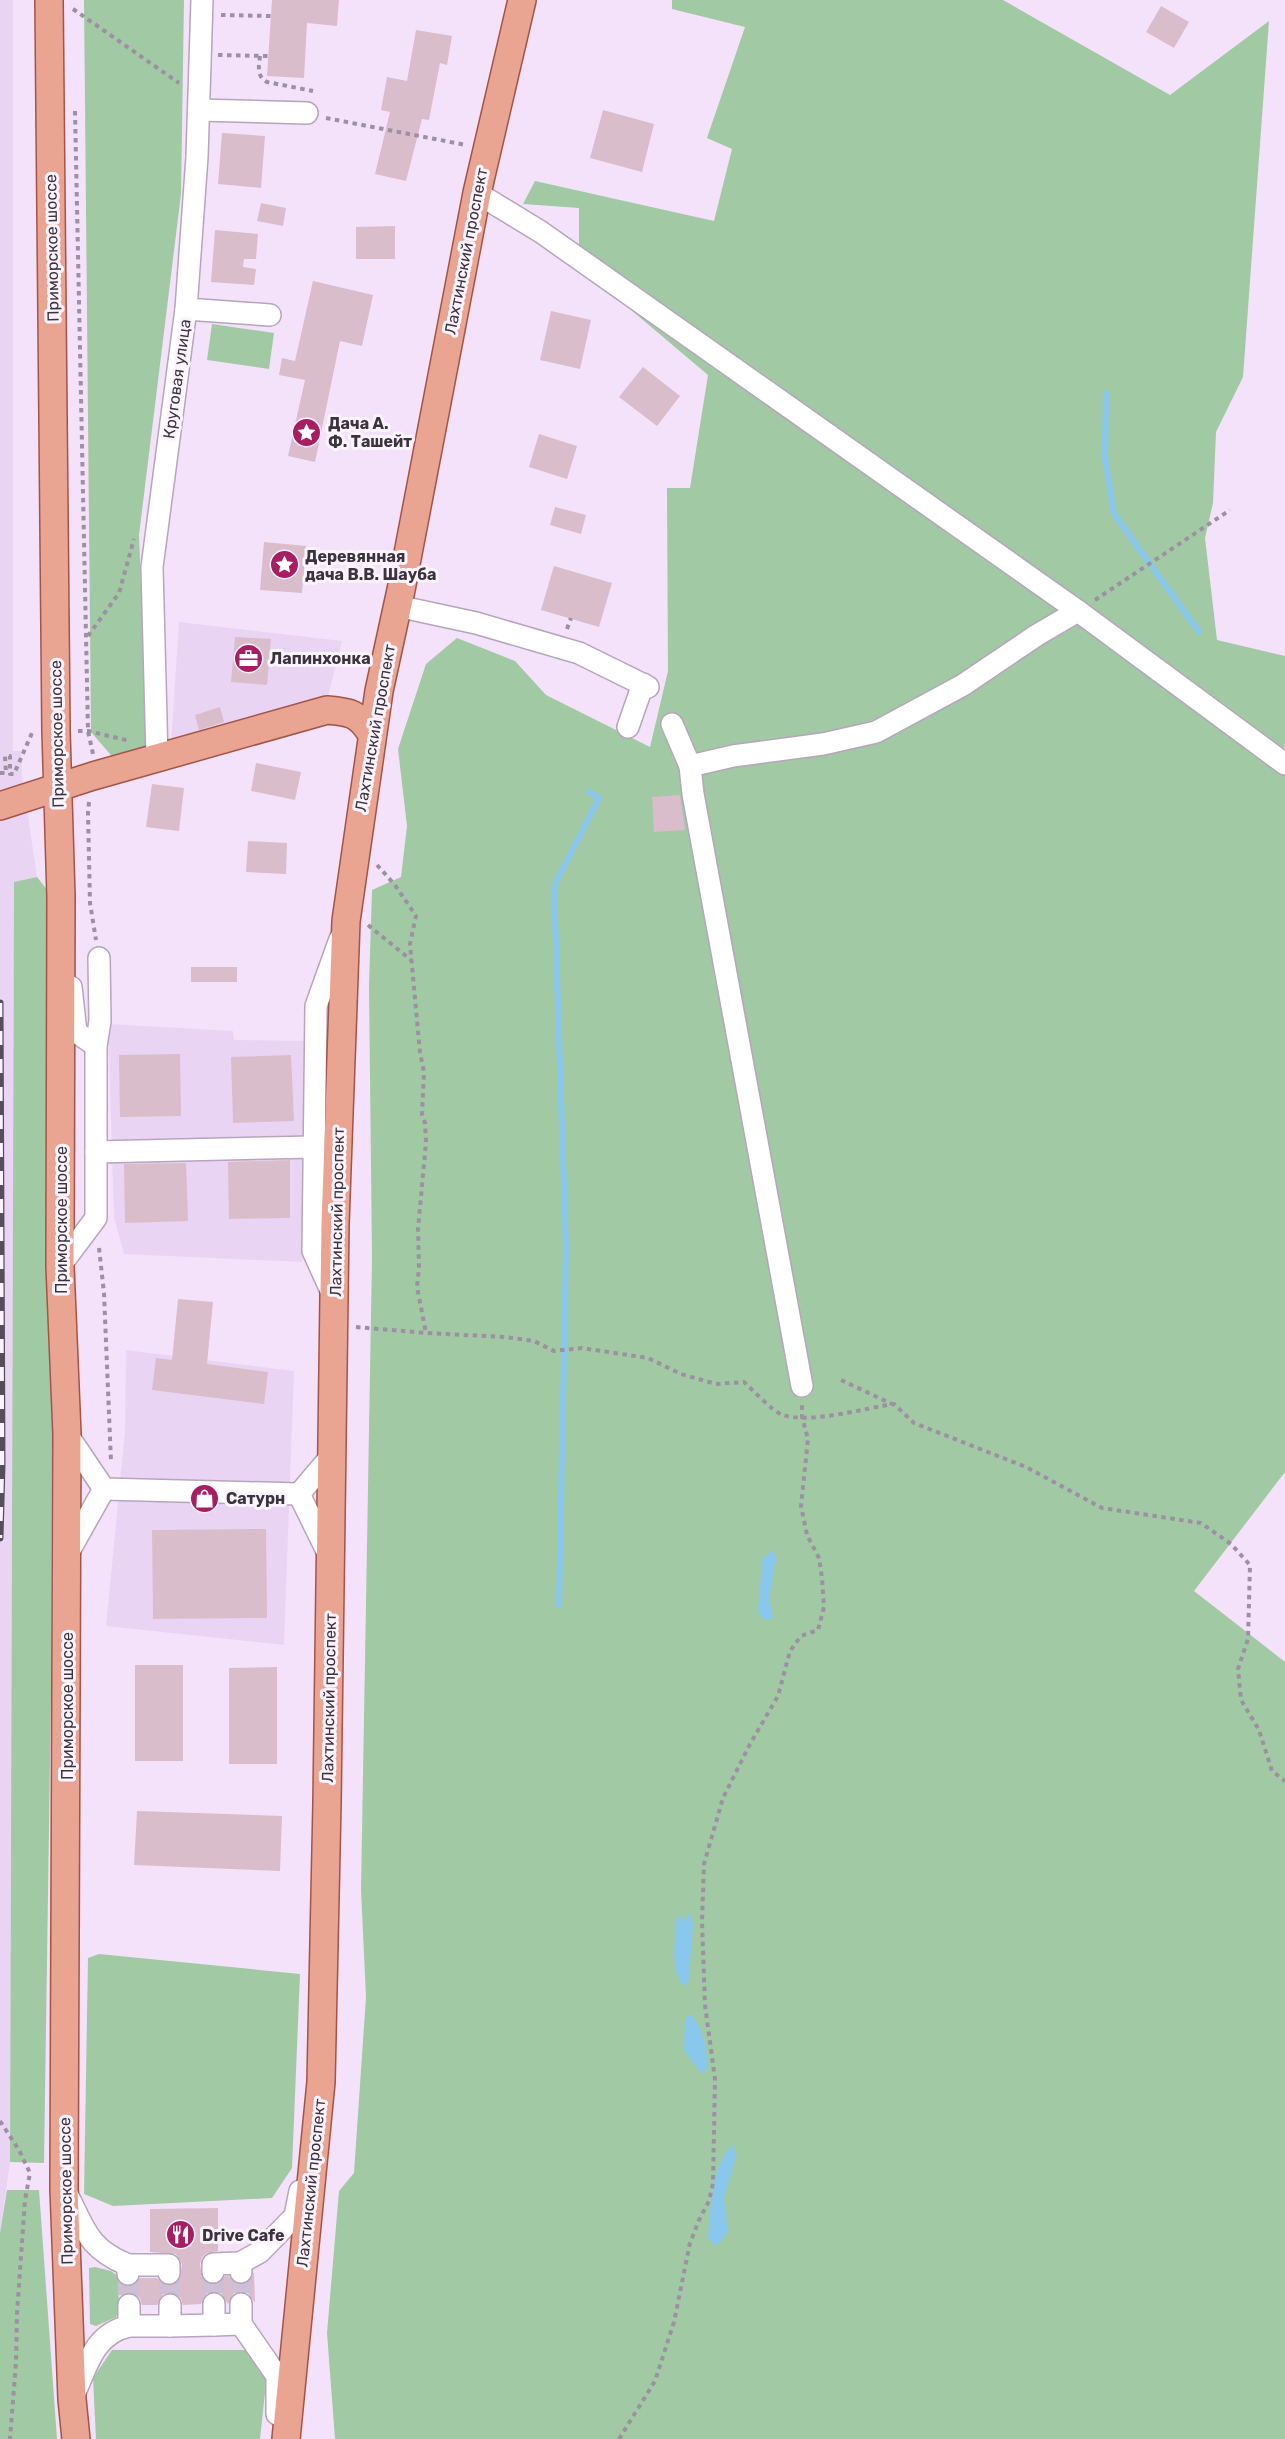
<svg xmlns="http://www.w3.org/2000/svg" width="1285" height="2439" viewBox="0 0 1285 2439" font-family="Rubik,sans-serif">
  <style>
    .built { fill: #ead4f4 }
    .green { fill: #a1c9a3 }
    .water { fill: #89c8ec }
    .lines { fill: none; stroke-linecap: round; stroke-linejoin: round }
    .stream { stroke: #89c8ec; stroke-width: 6 }
    .building { fill: #dabdcb }
    .minor-tunnel { stroke: #cfbfd5; stroke-width: 21; stroke-dasharray: 21 10; stroke-linecap: butt }
    .minor-casing { stroke: #b6a5bd; stroke-width: 24 }
    .major-casing { stroke: #a25546; stroke-width: 30 }
    .path { stroke: #9d90a2; stroke-width: 4; stroke-dasharray: 4.5 4.5; stroke-linecap: butt }
    .minor { stroke: #fff; stroke-width: 21 }
    .major { stroke: #e9a492; stroke-width: 27 }
    .rail-casing { stroke: #564e5a; stroke-width: 7 }
    .rail { stroke: #fbf4fe; stroke-width: 4.5; stroke-dasharray: 14; stroke-linecap: butt }
    .labels { text-anchor: middle; dominant-baseline: central; stroke-width: 6; stroke-linejoin: round; paint-order: stroke }
    .street-label { font-size: 16px; fill: #3b343e; stroke: #fbf4fe }
    .poi-label { font-size: 16px; font-weight: bold; fill: #3b343e; stroke: #fbf4fe; text-anchor: start }
  </style>
  <rect width="100%" height="100%" fill="#f4e2fb"/>
  <g class="built">
    <polygon points="0,0 13,0 13,751 21,751 22,776 37,877 14,883 10,2162 0,2233"/>
    <polygon points="179,622 342,641 328,696 171,743"/>
    <polygon points="108,1024 233,1031 234,1040 305,1041 302,1262 124,1254 114,1217"/>
    <polygon points="126,1350 294,1371 284,1645 106,1626 125,1431"/>
  </g>
  <g class="green">
    <polygon points="84,0 184,0 181,194 139,535 147,746 116,761 91,732"/>
    <polygon points="672,0 1003,0 1170,95 1269,21 1243,377 1216,432 1213,503 1205,538 1217,640 1285,656 1285,743 1283,755 1285,766 1285,1472 1194,1591 1285,1662 1285,2439 335,2439 327,2333 339,2191 354,2173 366,1997 361,1890 372,1258 369,986 372,890 401,877 407,826 398,749 426,664 457,638 515,661 546,695 650,747 668,671 667,488 690,488 708,375 579,266 579,208 523,204 535,181 714,221 732,149 707,138 745,27 672,9"/>
    <polygon points="212,324 274,333 269,369 207,360"/>
    <polygon points="37,877 48,891 53,1185 51,1693 44,2163 10,2162 14,882"/>
    <polygon points="99,1954 300,1974 292,2168 272,2198 113,2206 84,2194 88,1958"/>
    <polygon points="7,2190 39,2190 57,2439 0,2439 0,2233"/>
    <polygon points="95,2267 111,2271 118,2276 119,2310 116,2317 96,2326 90,2324 89,2268"/>
    <polygon points="112,2350 249,2350 267,2374 260,2439 96,2439 93,2378"/>
  </g>
  <g class="water">
    <polygon points="772,1551 776,1556 769,1598 773,1618 764,1620 758,1611 762,1559"/>
    <path d="M 690,1912 L 693,1924 L 689,1979 L 685,1987 C 668,1970 676,1936 677,1914 L 684,1921 Z"/>
    <path d="M 691,2015 C 704,2030 708,2050 707,2070 L 701,2073 L 684,2050 L 685,2018 Z"/>
    <path d="M 733,2144 L 736,2157 L 724,2198 L 728,2232 L 717,2246 L 708,2239 C 711,2208 710,2167 733,2144 Z"/>
  </g>
  <g class="lines">
    <g class="stream">
      <polyline points="1106,393 1105,457 1114,514 1199,632"/>
      <polyline points="559,1605 566,1249 554,886 599,798 589,792"/>
    </g>
  </g>
  <g class="building">
    <polygon points="272,0 339,0 337,26 307,23 304,78 267,76"/>
    <polygon points="1161,6 1189,22 1174,48 1146,32"/>
    <polygon points="416,30 452,36 447,65 440,63 429,120 422,119 406,181 375,174 390,112 381,110 387,77 407,81"/>
    <polygon points="603,110 654,124 642,172 590,158"/>
    <polygon points="222,133 265,136 261,188 218,184"/>
    <polygon points="261,203 286,208 283,226 257,221"/>
    <polygon points="395,226 395,259 356,259 356,227"/>
    <polygon points="215,230 258,234 256,259 244,259 243,267 256,269 254,285 211,282"/>
    <polygon points="313,281 373,295 362,346 340,341 315,462 288,456 305,380 279,375 282,358 295,361"/>
    <polygon points="551,311 591,320 580,369 540,360"/>
    <polygon points="643,367 680,396 657,426 619,397"/>
    <polygon points="539,434 577,446 567,479 529,467"/>
    <polygon points="555,507 586,515 581,534 550,525"/>
    <polygon points="264,542 306,546 302,593 260,590"/>
    <polygon points="554,566 612,583 599,627 541,610"/>
    <polygon points="235,637 271,639 267,685 231,682"/>
    <polygon points="220,707 224,722 199,730 195,715"/>
    <polygon points="256,763 301,772 295,800 251,791"/>
    <polygon points="152,784 184,788 179,831 146,827"/>
    <polygon points="680,795 685,830 654,832 652,797"/>
    <polygon points="248,841 287,843 286,874 246,872"/>
    <rect x="191" y="967" width="46" height="15"/>
    <polygon points="180,1054 181,1116 120,1117 119,1055"/>
    <polygon points="291,1055 294,1121 233,1123 231,1057"/>
    <polygon points="290,1160 290,1218 229,1219 228,1162"/>
    <polygon points="186,1163 188,1221 125,1223 124,1164"/>
    <polygon points="178,1299 213,1302 207,1364 268,1372 264,1404 152,1390 156,1358 172,1360"/>
    <polygon points="266,1529 267,1618 153,1619 152,1530"/>
    <rect x="135" y="1665" width="48" height="96"/>
    <polygon points="277,1667 277,1764 229,1764 229,1668"/>
    <polygon points="137,1811 282,1816 280,1871 134,1865"/>
    <polygon points="218,2208 218,2251 207,2253 202,2257 200,2264 202,2278 207,2283 214,2285 220,2283 225,2276 229,2276 235,2283 243,2285 249,2282 254,2272 255,2303 248,2293 242,2291 234,2293 228,2304 221,2293 215,2291 207,2293 201,2304 183,2305 181,2298 171,2292 163,2294 157,2305 142,2305 140,2298 130,2292 121,2296 120,2284 127,2287 134,2285 140,2278 157,2278 162,2284 168,2286 176,2284 180,2279 182,2264 176,2254 150,2252 150,2209"/>
  </g>
  <g class="lines">
    <g class="minor-tunnel">
      <polyline points="213,2272 214,2304"/>
      <polyline points="241,2272 241,2304"/>
      <polyline points="169,2273 170,2305"/>
      <polyline points="128,2274 129,2305"/>
    </g>
    <defs>
      <g id="minor">
        <polyline points="199,110 307,113"/>
        <polyline points="477,193 541,232 1078,611 1285,764"/>
        <polyline points="186,309 270,315"/>
        <polyline points="397,606 476,623 579,653 648,687"/>
        <polyline points="672,724 690,766 733,756 823,744 876,732 963,685 1037,635 1078,611"/>
        <polyline points="628,727 643,684"/>
        <polyline points="157,758 152,567 186,309 197,157 202,0"/>
        <polyline points="690,766 693,794 802,1386"/>
        <polyline points="96,1046 100,1021 99,958"/>
        <polyline points="96,1152 313,1147"/>
        <polyline points="60,1266 96,1218 96,1046 76,1032 71,987"/>
        <polyline points="333,1295 313,1251 316,1006 340,939"/>
        <polyline points="67,1434 104,1489"/>
        <polyline points="104,1489 299,1494"/>
        <polyline points="299,1494 329,1555"/>
        <polyline points="299,1494 333,1454"/>
        <polyline points="68,1553 104,1489"/>
        <path d="M 66,2192 C 85,2229 87,2248 128,2265"/>
        <polyline points="240,2263 260,2252 295,2216 300,2191"/>
        <polyline points="213,2272 213,2264 240,2263 241,2272"/>
        <polyline points="128,2274 128,2265 169,2265 169,2273"/>
        <polyline points="214,2304 214,2325 241,2324 241,2304"/>
        <polyline points="129,2305 129,2326 170,2326 170,2305"/>
        <polyline points="241,2324 277,2376 277,2414"/>
        <polyline points="170,2326 214,2325"/>
        <path d="M 73,2397 C 87,2367 93,2334 129,2326"/>
      </g>
      <g id="major">
        <polyline points="49,0 56,731 61,897 60,1266 67,1434 64,2189 72,2399 76,2439"/>
        <path d="M 0,806 L 93,776 L 327,710 C 350,712 358,713 371,733"/>
        <polyline points="286,2439 321,2082 327,1803 335,1224 346,921 379,691 401,590 477,193 522,0"/>
      </g>
    </defs>
    <use href="#minor" class="minor-casing"/>
    <use href="#major" class="major-casing"/>
    <g class="path">
      <polyline points="73,9 179,83"/>
      <polyline points="221,15 271,16"/>
      <polyline points="218,55 268,56"/>
      <path d="M 260,56 C 259,66 256,76 267,82 L 313,91"/>
      <polyline points="75,111 88,731 93,754"/>
      <polyline points="326,118 466,145"/>
      <polyline points="1095,600 1230,510"/>
      <polyline points="567,629 571,618"/>
      <polyline points="88,636 119,593 134,539"/>
      <polyline points="78,731 88,731 130,741"/>
      <polyline points="0,773 6,773 5,756 10,756 10,774 14,774 32,733"/>
      <polyline points="89,802 88,813 90,903 96,940"/>
      <polyline points="377,865 395,885 416,916 410,944 420,1053 424,1072 422,1114 425,1123 426,1142 418,1229 419,1268 417,1287 426,1333"/>
      <polyline points="368,925 411,960"/>
      <polyline points="99,1248 104,1293 111,1462"/>
      <path d="M 356,1327 L 426,1333 L 505,1337 L 534,1341 L 554,1351 L 582,1348 L 648,1358 L 681,1374 L 716,1384 L 744,1382 C 753,1390 773,1412 783,1415 C 811,1424 865,1408 894,1404 L 914,1423 L 1026,1467 L 1102,1508 L 1201,1523 L 1231,1544 L 1250,1565 L 1248,1639 L 1238,1669 L 1241,1700 L 1259,1730 L 1272,1771 L 1285,1781"/>
      <polyline points="841,1380 892,1404"/>
      <polyline points="0,2121 19,2150 30,2173 25,2200 17,2313 16,2362 10,2439"/>
      <polyline points="619,2439 655,2381 674,2322 690,2243 699,2220 709,2201 713,2183 715,2079 705,2005 702,1922 704,1864 723,1798 750,1744 778,1696 790,1651 801,1636 818,1630 824,1607 822,1578 819,1558 807,1535 801,1506 808,1439 802,1417 802,1405"/>
    </g>
    <use href="#minor" class="minor"/>
    <use href="#major" class="major"/>
    <defs>
      <polyline id="rail" points="0,1003 2,1464 0,1538"/>
    </defs>
    <use href="#rail" class="rail-casing"/>
    <use href="#rail" class="rail"/>
  </g>
  <defs>
    <symbol id="sight-disc" viewBox="-11 -11 22 22"><circle r="9.5" fill="#a81e62" stroke="#fbf4fe"/><path d="M0-6L1.8-2.2L6-1.7L2.9 1.2L3.7 5.4L0 3.3L-3.7 5.4L-2.9 1.2L-6-1.7L-1.8-2.2Z" fill="#fff"/></symbol>
    <symbol id="office-disc" viewBox="-11 -11 22 22"><circle r="9.5" fill="#a81e62" stroke="#fbf4fe"/><path d="M-6-3h4V-5.5h4V-3h4V5H-6ZM-1-4.5V-3h2v-1.5ZM-6 0V1H6V0Z" fill="#fff"/></symbol>
    <symbol id="shop-disc" viewBox="-11 -11 22 22"><circle r="9.5" fill="#a81e62" stroke="#fbf4fe"/><path d="M-5-2.5h2.3a2.7 3.5 0 0 1 5.4 0H5L5.5 6h-11ZM-1.5-2.5h3a1.5 2.3 0 0 0-3 0Z" fill="#fff"/></symbol>
    <symbol id="restaurant-disc" viewBox="-11 -11 22 22"><circle r="9.5" fill="#a81e62" stroke="#fbf4fe"/><path d="M-5-6h1v4h1v-4h1v4h1v-4h1v5L-1.5 .5V6h-2V.5L-5-1ZM5-6V6H3V1.5H1.5Q1.5-4 5-6Z" fill="#fff"/></symbol>
  </defs>
  <g fill-rule="evenodd">
    <use href="#sight-disc" x="290" y="416" width="33" height="33"/>
    <use href="#sight-disc" x="268" y="548" width="33" height="33"/>
    <use href="#office-disc" x="232" y="642" width="33" height="33"/>
    <use href="#shop-disc" x="188" y="1482" width="33" height="33"/>
    <use href="#restaurant-disc" x="164" y="2218" width="33" height="33"/>
  </g>
  <g class="labels">
    <g class="street-label">
      <text transform="translate(52 248) rotate(-91)">Приморское шоссе</text>
      <text transform="translate(466 251) rotate(-79)">Лахтинский проспект</text>
      <text transform="translate(177 379) rotate(-82)">Круговая улица</text>
      <text transform="translate(375 728) rotate(-80)">Лахтинский проспект</text>
      <text transform="translate(57 734) rotate(-91)">Приморское шоссе</text>
      <text transform="translate(337 1212) rotate(-89)">Лахтинский проспект</text>
      <text transform="translate(61 1220) rotate(-90)">Приморское шоссе</text>
      <text transform="translate(329 1698) rotate(-89)">Лахтинский проспект</text>
      <text transform="translate(67 1706) rotate(-90)">Приморское шоссе</text>
      <text transform="translate(311 2183) rotate(-84)">Лахтинский проспект</text>
      <text transform="translate(66 2191) rotate(-91)">Приморское шоссе</text>
    </g>
    <g class="poi-label">
      <text x="328" y="423">Дача А.<tspan x="328" dy="18">Ф. Ташейт</tspan></text>
      <text x="305" y="556">Деревянная<tspan x="305" dy="18">дача В.В. Шауба</tspan></text>
      <text x="270" y="658">Лапинхонка</text>
      <text x="226" y="1498">Сатурн</text>
      <text x="202" y="2235">Drive Cafe</text>
    </g>
  </g>
</svg>
